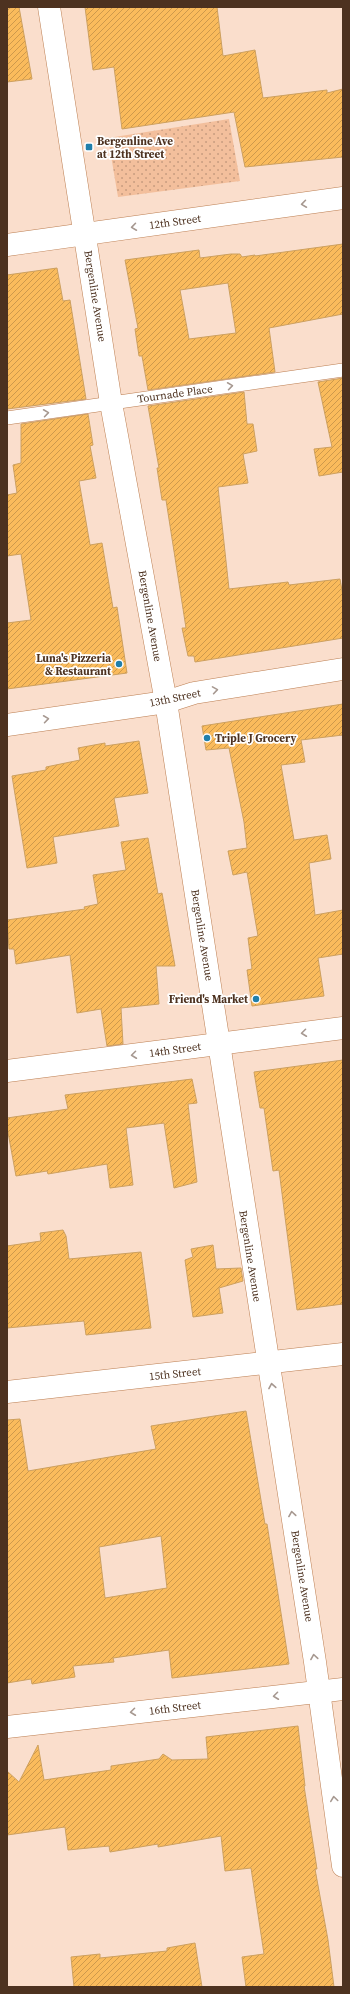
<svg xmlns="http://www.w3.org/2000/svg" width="350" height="1994" viewBox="0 0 350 1994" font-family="'Source Serif 4',serif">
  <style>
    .grass { fill: url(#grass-dots) }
    .building { fill: url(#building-hatch); stroke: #cda05f; fill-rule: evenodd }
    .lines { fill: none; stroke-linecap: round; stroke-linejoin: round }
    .service-casing { stroke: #bc7e51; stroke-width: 14 }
    .minor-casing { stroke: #bc7e51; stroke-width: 23 }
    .tertiary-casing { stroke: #bc7e51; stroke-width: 23 }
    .service { stroke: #fff; stroke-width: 13 }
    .minor { stroke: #fff; stroke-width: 22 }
    .tertiary { stroke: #fff; stroke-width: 22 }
    .oneway { stroke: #a69890 }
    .poi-dot { fill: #217fab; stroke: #fff; stroke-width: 1.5 }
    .labels { text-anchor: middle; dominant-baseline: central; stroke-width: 3.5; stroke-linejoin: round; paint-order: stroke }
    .poi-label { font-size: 11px; font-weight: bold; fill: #4d3220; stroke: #fff; text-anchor: start }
    .street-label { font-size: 11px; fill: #4d3220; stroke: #fff }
  </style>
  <defs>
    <pattern id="grass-dots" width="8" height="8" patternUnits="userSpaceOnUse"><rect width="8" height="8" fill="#f3bf9c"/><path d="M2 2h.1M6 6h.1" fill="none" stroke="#c79c7f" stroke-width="1.8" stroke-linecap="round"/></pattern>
    <pattern id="building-hatch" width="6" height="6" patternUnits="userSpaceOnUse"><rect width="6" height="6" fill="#fabb5c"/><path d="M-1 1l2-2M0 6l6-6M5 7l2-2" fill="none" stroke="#cd994c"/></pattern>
  </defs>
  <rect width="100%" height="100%" fill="#fadecc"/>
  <polygon class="grass" points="229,119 240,181 118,197 108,138"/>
  <g class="building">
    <polygon points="19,7 32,79 7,82 7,8"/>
    <polygon points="85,7 217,7 223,56 255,50 263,98 327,90 327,93 343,89 343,157 245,167 234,112 122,129 114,67 93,70"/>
    <path d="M 343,244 L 343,314 L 269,328 L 275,372 L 148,390 L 142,356 L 139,356 L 135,329 L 138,328 L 125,260 L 199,250 L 200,258 L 231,254 L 240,254 L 242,257 L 255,255 L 255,256 ZM 228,283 L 236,333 L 189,339 L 180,290 Z"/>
    <polygon points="57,268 63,301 70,300 86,399 7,409 7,275"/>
    <polygon points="343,378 343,472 319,476 314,449 332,447 318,382"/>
    <polygon points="244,392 247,424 253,424 257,451 243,454 248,483 218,487 229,589 288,582 289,585 340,579 343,596 343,638 195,662 194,656 188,656 182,628 186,628 166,500 162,500 157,468 159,468 148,406"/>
    <polygon points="88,414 93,445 90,446 96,478 79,481 90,545 102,543 113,608 117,607 127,673 7,689 7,623 31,620 21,554 7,556 7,495 17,493 13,465 21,463 21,424"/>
    <polygon points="343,704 343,735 301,740 305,762 281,765 294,840 327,835 331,859 309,863 315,915 343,910 343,954 318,958 324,996 252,1006 247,970 252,969 248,938 258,936 247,872 233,875 228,851 247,848 244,822 229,748 206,750 202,726"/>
    <polygon points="139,741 148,793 114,798 119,826 53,837 57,863 27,868 12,776 46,770 46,767 80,760 78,748 105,743 105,746"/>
    <polygon points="148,838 158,894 162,893 175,966 156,966 159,1004 121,1008 123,1044 107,1046 101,1009 77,1013 70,955 16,964 14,949 9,949 7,920 85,909 84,907 98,904 93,875 126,870 121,842"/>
    <polygon points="343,1060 343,1304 297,1310 279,1170 273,1171 264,1108 260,1108 254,1072"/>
    <polygon points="192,1079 197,1103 188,1104 197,1182 174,1188 164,1123 126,1128 133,1185 110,1188 107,1164 48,1174 47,1171 16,1176 7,1127 7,1118 68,1109 65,1095"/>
    <polygon points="63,1230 66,1236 69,1259 141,1252 151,1328 86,1335 84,1321 7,1328 7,1246 41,1241 40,1233"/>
    <polygon points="213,1245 216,1269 241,1268 243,1281 219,1288 223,1313 193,1317 185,1260 193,1257 191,1249"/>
    <path d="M 246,1411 L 265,1524 L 267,1524 L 289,1664 L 172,1678 L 169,1650 L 113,1658 L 114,1662 L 73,1666 L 75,1677 L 32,1684 L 31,1679 L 7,1683 L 7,1420 L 20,1419 L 28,1471 L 156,1449 L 151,1426 ZM 161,1536 L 167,1588 L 105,1598 L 99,1547 Z"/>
    <polygon points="298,1726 305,1786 304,1786 317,1869 315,1869 328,1940 334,1987 246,1987 242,1957 264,1954 251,1868 225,1871 221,1836 158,1847 158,1844 110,1852 109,1846 68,1850 65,1827 7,1835 7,1771 19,1782 38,1745 44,1780 111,1770 111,1766 159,1759 163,1754 172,1760 208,1759 206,1737"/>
    <polygon points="195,1943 202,1987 74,1987 71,1957 100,1954 100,1958 167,1951 167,1948"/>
  </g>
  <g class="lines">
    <defs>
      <polyline id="service" points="7,418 343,370"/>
      <g id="minor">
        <polyline points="7,245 343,198"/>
        <polyline points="7,725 166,702 194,693 343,669"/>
        <polyline points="7,1071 343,1028"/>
        <polyline points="7,1727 343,1689"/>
      </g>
      <g id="tertiary">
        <polyline points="49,7 111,403 166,702 315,1662 343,1866"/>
        <polyline points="7,1392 343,1354"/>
      </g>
    </defs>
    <use href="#service" class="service-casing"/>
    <use href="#minor" class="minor-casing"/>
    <use href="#tertiary" class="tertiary-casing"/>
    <use href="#service" class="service"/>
    <use href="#minor" class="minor"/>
    <use href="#tertiary" class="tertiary"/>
  </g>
  <defs><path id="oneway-chevron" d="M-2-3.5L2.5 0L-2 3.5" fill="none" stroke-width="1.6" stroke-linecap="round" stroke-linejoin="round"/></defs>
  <g class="oneway">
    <use href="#oneway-chevron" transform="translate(304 204) rotate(172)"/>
    <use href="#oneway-chevron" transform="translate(134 227) rotate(172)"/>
    <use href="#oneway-chevron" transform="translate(230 386) rotate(-8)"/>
    <use href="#oneway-chevron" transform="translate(46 413) rotate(-8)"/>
    <use href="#oneway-chevron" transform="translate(215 690) rotate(-9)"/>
    <use href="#oneway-chevron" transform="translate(46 719) rotate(-8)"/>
    <use href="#oneway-chevron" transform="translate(304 1033) rotate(173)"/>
    <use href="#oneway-chevron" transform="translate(134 1055) rotate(173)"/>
    <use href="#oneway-chevron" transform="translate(272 1386) rotate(-100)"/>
    <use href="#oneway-chevron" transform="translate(292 1514) rotate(-99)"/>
    <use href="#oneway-chevron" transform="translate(314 1657) rotate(-99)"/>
    <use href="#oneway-chevron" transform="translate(276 1696) rotate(173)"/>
    <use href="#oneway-chevron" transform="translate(133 1712) rotate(173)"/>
    <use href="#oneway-chevron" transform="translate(334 1799) rotate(-98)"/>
  </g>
  <g class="poi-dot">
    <rect x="85" y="143" width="8" height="8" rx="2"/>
    <circle cx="119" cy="664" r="4"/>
    <circle cx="207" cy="738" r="4"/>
    <circle cx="256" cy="999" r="4"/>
  </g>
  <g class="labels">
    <g class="poi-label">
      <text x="97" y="141">Bergenline Ave<tspan x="97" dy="13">at 12th Street</tspan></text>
      <text x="111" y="658" text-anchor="end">Luna's Pizzeria<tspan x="111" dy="13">&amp; Restaurant</tspan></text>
      <text x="215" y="738">Triple J Grocery</text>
      <text x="248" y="999" text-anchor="end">Friend's Market</text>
    </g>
    <g class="street-label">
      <text transform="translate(175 222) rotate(-8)">12th Street</text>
      <text transform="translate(95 296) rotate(81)">Bergenline Avenue</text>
      <text transform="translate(175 394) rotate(-8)">Tournade Place</text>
      <text transform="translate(150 616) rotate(80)">Bergenline Avenue</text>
      <text transform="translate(175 698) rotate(-12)">13th Street</text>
      <text transform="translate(202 935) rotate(81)">Bergenline Avenue</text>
      <text transform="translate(175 1050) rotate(-8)">14th Street</text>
      <text transform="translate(250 1256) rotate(81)">Bergenline Avenue</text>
      <text transform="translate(175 1374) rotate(-6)">15th Street</text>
      <text transform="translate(302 1576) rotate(81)">Bergenline Avenue</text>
      <text transform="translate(175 1708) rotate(-7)">16th Street</text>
    </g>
  </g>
  <rect width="350" height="1994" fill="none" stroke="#4d3220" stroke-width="16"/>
</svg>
